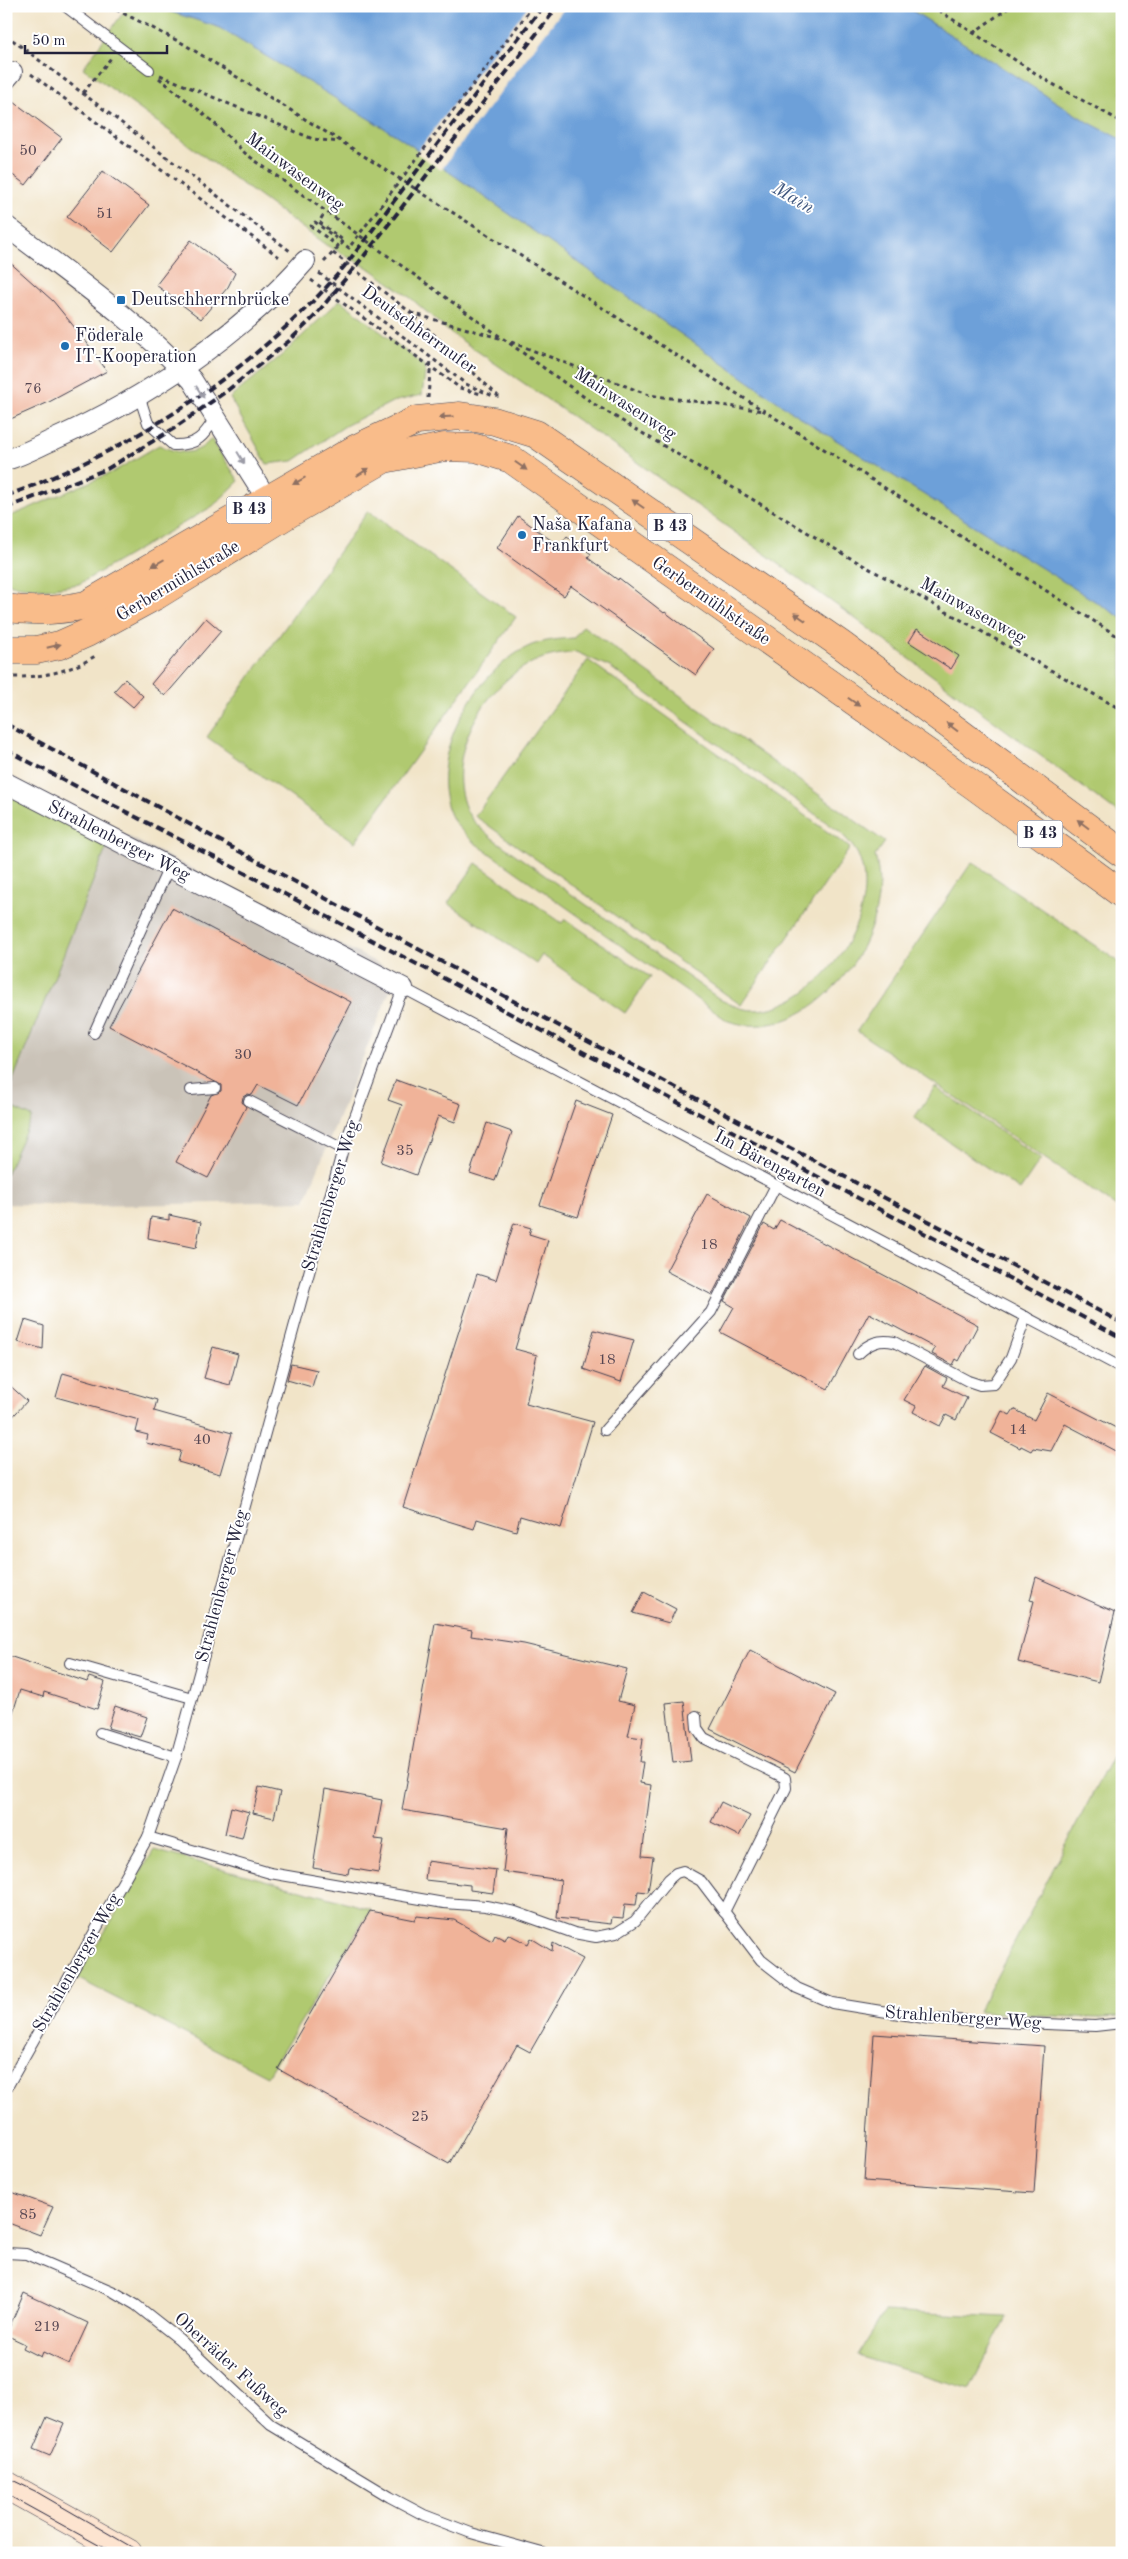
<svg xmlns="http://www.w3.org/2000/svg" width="1128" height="2559" viewBox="0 0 1128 2559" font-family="'Old Standard TT',serif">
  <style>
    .industrial { fill: #cac3b8 }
    .green { fill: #b0c96f; stroke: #697655; fill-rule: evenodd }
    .water { fill: #6da0d9; stroke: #48618a }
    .pier { fill: #f1e4c8 }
    .building { fill: #f0b399 }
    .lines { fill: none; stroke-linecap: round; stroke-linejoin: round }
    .service-casing { stroke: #413f50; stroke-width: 12 }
    .minor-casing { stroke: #413f50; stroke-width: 22 }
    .secondary-casing { stroke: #413f50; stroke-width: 29 }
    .primary-casing { stroke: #413f50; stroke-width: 29 }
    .path { stroke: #413f50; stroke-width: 3; stroke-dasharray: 4 4; stroke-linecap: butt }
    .service { stroke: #fff; stroke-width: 10 }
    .minor { stroke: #fff; stroke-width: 20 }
    .secondary { stroke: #fde4d0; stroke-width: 28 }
    .primary { stroke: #f9bc8a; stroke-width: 28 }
    .tram { stroke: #22223b; stroke-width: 1 }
    .rail { stroke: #22223b; stroke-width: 4; stroke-dasharray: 8 4; stroke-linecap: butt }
    .path-bridge { stroke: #413f50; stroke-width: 3; stroke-dasharray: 4 4; stroke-linecap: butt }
    .oneway { fill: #9c9ca7 }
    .oneway2 { fill: #8e6f62 }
    .poi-dot { fill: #1f6fb2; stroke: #fff; stroke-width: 2 }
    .labels { text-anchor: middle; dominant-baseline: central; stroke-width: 4; stroke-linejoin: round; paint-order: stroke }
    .number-label { font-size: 15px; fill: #564652 }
    .shield { fill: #fff; stroke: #646476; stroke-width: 1 }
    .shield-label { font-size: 16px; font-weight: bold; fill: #22223b }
    .street-label { font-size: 18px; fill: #22223b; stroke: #fff }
    .poi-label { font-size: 18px; fill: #22223b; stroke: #fff; text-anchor: start }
    .water-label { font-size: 19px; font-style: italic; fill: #445b82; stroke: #fff }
  </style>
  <rect width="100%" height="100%" fill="#fff"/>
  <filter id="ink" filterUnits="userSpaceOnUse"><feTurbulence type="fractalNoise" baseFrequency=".02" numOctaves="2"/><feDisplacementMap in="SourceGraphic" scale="10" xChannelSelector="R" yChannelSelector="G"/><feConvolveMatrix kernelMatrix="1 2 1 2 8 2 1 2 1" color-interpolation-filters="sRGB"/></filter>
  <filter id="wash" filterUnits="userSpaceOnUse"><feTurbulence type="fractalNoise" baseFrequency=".0096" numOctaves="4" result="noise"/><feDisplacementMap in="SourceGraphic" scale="20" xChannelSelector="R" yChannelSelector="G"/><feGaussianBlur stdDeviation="1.12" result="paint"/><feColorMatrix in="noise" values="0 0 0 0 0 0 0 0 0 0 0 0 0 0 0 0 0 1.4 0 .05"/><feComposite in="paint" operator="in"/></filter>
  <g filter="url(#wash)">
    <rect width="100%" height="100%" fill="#f1e4c8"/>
    <polygon class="industrial" points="6,774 397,973 305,1201 92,1206 6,1204"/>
    <g class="green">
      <polygon points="128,6 153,6 218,27 399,137 804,420 1122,618 1122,816 860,622 599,435 448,331 412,299 372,270 326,245 83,68"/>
      <polygon points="905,6 1122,6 1122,140 1086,121"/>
      <polygon points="340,300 426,367 422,395 392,402 345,426 293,461 267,464 230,398 282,355"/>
      <path d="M 211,439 L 239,481 L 213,506 L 79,584 L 47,589 L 12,585 L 6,582 L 6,518 L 113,472 L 159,445 C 179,454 196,457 211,439 Z"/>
      <polygon points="368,511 516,617 355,842 207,737"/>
      <path d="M 583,626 L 885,842 L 875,856 C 898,934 813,1049 728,1021 L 472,841 C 467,835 458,828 454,821 C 420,763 476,668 532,645 C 546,640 560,639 574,638 ZM 576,652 L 610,667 L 840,832 C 847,840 857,849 860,860 C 881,919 817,1010 754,1010 C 742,1010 732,1005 721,1000 L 492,838 C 482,829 471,821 466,809 C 443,755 486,681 538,660 C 550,655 563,654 576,652 Z"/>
      <polygon points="588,660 850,848 741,1005 475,816"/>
      <polygon points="14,796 108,844 6,1097 6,812"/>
      <polygon points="972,862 1122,964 1121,1210 857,1031"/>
      <polygon points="476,863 562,923 565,919 650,977 625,1013 542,955 536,964 448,903"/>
      <polygon points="935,1087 1041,1159 1020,1190 914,1118"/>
      <polygon points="6,1105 32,1117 6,1174"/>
      <polygon points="1122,1738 1122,2017 1096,2018 978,2012"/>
      <polygon points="154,1850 371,1909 267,2076 77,1978"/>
      <polygon points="885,2311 1006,2317 970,2389 857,2356"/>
    </g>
    <polygon class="water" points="153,6 905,6 1086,121 1122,140 1122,618 804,420 399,137 218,27"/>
    <polygon class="pier" points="528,6 566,6 441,170 416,153"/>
    <g id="blocks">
      <g class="building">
        <polygon points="14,102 62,138 26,185 6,170 6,112"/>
        <polygon points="103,171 149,205 113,252 67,217"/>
        <polygon points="191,240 235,273 228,287 201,319 156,285"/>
        <polygon points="6,259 53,301 85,340 107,371 49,402 6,421"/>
        <polygon points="518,516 559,546 567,536 591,554 588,558 618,580 619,578 664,613 665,612 714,649 696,675 571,586 564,596 497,548"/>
        <polygon points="206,618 221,631 165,696 151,684"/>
        <polygon points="917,629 959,656 951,669 909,642"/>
        <polygon points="125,679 143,696 133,707 114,691"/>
        <polygon points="172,908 351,1002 298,1105 258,1085 252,1095 248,1094 243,1097 242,1102 246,1107 208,1178 176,1162 211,1095 221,1091 221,1085 109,1026"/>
        <polygon points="396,1080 461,1104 455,1122 438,1116 416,1175 381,1162 402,1105 388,1100"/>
        <polygon points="576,1101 612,1115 578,1217 540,1205"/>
        <polygon points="487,1123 512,1132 495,1181 470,1173"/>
        <polygon points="707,1194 751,1218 712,1295 666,1271"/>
        <polygon points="169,1215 201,1222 196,1248 148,1238 151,1217 169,1220"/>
        <polygon points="780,1220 978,1325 959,1361 956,1359 953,1365 932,1354 935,1348 869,1313 828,1389 720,1332 734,1307 724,1301 764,1224 774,1230"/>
        <polygon points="514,1223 531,1228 529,1234 548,1240 515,1349 537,1355 526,1404 593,1422 561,1528 520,1516 516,1531 477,1519 474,1529 403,1507 477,1274 496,1280"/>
        <polygon points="25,1320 44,1326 43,1349 18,1342"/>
        <polygon points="594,1330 634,1340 621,1382 583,1369"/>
        <polygon points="213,1347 238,1354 230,1385 204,1378"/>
        <polygon points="291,1364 317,1370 312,1387 287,1380"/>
        <polygon points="925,1366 947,1378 943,1386 967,1398 956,1420 946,1415 940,1426 913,1412 916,1406 904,1400"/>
        <polygon points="63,1373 157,1400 154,1411 232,1433 220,1474 178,1462 181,1451 146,1443 148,1435 136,1432 139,1420 56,1397"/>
        <polygon points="6,1382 27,1401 6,1424"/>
        <polygon points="1048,1393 1122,1431 1122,1454 1065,1424 1051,1451 1033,1448 1031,1451 1021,1446 1020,1448 991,1433 1002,1411 1010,1415 1014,1409 1034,1420"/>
        <polygon points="1036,1577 1115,1612 1098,1682 1018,1662 1034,1601 1030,1600"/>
        <polygon points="644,1592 676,1609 669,1623 633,1613"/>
        <polygon points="435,1623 472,1630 471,1636 524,1644 627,1669 618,1701 635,1705 628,1736 643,1738 640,1762 643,1762 640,1783 651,1785 642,1856 653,1857 648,1892 638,1891 636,1905 625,1904 623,1918 612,1917 611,1924 557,1918 561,1880 503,1872 508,1828 402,1810"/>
        <polygon points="750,1650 835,1694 795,1772 710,1729"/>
        <polygon points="6,1655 87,1682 89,1677 105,1682 97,1709 44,1692 43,1697 20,1690 10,1722 6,1721"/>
        <polygon points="684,1701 691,1761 673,1763 666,1703"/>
        <polygon points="115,1706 147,1717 140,1737 108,1728"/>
        <polygon points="259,1787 280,1792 274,1818 253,1813"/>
        <polygon points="325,1789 382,1800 375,1839 384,1840 378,1873 349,1868 348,1874 313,1868"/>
        <polygon points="721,1802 750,1816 739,1836 711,1822"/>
        <polygon points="231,1807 249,1812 242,1838 225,1834"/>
        <polygon points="427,1861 496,1870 493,1893 470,1890 470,1885 425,1880"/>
        <polygon points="370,1911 415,1920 417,1916 454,1920 492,1941 495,1935 505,1940 508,1934 528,1944 531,1938 552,1951 553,1943 583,1959 530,2052 517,2045 449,2164 278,2069"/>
        <polygon points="874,2034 1044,2046 1034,2193 864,2181"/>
        <polygon points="6,2190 53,2207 40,2235 6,2222"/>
        <polygon points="24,2293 88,2323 69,2364 43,2352 41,2357 23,2348 25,2344 6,2335"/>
        <polygon points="47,2417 64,2424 50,2456 33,2449"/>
      </g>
    </g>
  </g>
  <g filter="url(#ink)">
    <use href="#blocks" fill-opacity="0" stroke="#413f50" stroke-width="1"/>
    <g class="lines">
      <defs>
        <g id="service">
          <polyline points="65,6 149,70"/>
          <path d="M 139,395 L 148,423 L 173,445 C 197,446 204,436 216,417"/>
          <polyline points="94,1033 169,867"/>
          <polyline points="191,1090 215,1088"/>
          <polyline points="249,1101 343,1149"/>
          <path d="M 858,1354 C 869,1343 879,1339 894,1342 L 968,1381 L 980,1385 L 994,1384 L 1011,1358 L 1026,1317"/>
          <polyline points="605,1430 711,1312 776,1185"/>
          <polyline points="70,1663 192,1698"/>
          <polyline points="696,1716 697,1728 704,1738 785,1778 786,1788 724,1912"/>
          <polyline points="100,1733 176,1757"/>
          <polyline points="148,1837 270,1873 444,1903 486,1906 515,1912 574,1933 596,1937 616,1933 635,1921 669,1879 676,1873 683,1871 701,1881 761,1960 797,1988 832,2003 930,2019 1095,2026 1122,2023"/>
          <polyline points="6,2089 148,1837 176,1757 343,1149 403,988 1122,1368"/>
          <polyline points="6,2253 26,2254 114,2292 136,2305 179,2339 271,2425 390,2497 424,2515 471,2533 543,2553"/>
        </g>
        <g id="minor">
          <polyline points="6,79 12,72"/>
          <path d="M 6,226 C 70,275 137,321 192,380 L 267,499 L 279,505"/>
          <path d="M 6,460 C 23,455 39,446 55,439 C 144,399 241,335 305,261"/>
          <polyline points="6,783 403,988"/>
        </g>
        <polyline id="secondary" points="6,2485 128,2553"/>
        <g id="primary">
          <path d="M 6,608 C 35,612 58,611 86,605 L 355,449 L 417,420 L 460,416 L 494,421 L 536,434 L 840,644 L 1122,853"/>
          <polyline points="6,650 36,650 60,645 87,633 157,595 293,511 384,459 444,447 476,448 511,459 973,785 1122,894"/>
        </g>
      </defs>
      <use href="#service" class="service-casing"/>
      <use href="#minor" class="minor-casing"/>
      <use href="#secondary" class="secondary-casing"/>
      <use href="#primary" class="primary-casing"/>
      <g class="path">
        <polyline points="109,6 182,43 342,142 1122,639"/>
        <polyline points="932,6 1049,82 1122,122"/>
        <polyline points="973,33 1011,6"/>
        <polyline points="6,35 290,251"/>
        <polyline points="31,74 282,259"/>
        <polyline points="160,75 313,139 339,142"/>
        <polyline points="159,78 211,120 246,154 594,404 845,555 1122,710"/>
        <polyline points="83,93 111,58"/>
        <polyline points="339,247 311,226 315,222 349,248 351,245"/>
        <polyline points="333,253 410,312 500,398"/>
        <polyline points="324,262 344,241 319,222 325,212"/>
        <polyline points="319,273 466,384 493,396"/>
        <polyline points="311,280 460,388 481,394"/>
        <polyline points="411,313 503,339"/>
        <polyline points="511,342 649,395 764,411"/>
        <polyline points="428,398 431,359"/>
        <path d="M 6,677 C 38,678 68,673 95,656"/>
      </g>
      <use href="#service" class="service"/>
      <use href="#minor" class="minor"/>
      <use href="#secondary" class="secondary"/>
      <use href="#primary" class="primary"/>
      <g class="tram">
        <polyline points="6,2477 35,2491 142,2553"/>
        <polyline points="6,2494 113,2553"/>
      </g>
      <g class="rail">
        <path d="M 6,496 C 121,453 217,394 305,309 C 342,274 372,230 403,189 C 450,128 496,67 543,6"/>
        <polyline points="6,508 107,469 173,429 228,390 289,341 314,317 364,256 558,6"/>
        <polyline points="6,724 574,1034 1122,1323"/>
        <polyline points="6,750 264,883 1122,1338"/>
      </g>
      <polyline class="path-bridge" points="351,245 533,6"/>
    </g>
    <defs><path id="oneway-solid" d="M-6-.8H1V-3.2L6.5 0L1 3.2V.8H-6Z" transform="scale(1.25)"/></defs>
    <g class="oneway">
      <use href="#oneway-solid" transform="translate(200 392) rotate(57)"/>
      <use href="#oneway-solid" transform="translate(241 458) rotate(59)"/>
    </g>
    <g class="oneway2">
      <use href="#oneway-solid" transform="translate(446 417) rotate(176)"/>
      <use href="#oneway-solid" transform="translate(521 466) rotate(35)"/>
      <use href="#oneway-solid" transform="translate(363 472) rotate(-32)"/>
      <use href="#oneway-solid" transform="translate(299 481) rotate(150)"/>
      <use href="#oneway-solid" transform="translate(638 504) rotate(-145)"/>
      <use href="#oneway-solid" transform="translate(158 563) rotate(150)"/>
      <use href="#oneway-solid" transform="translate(800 617) rotate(-145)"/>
      <use href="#oneway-solid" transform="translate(54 646) rotate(-14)"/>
      <use href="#oneway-solid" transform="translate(854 702) rotate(35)"/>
      <use href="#oneway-solid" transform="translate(952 727) rotate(-143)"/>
      <use href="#oneway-solid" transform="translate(1083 824) rotate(-143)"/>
    </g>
  </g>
  <g class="poi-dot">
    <rect x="116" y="295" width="10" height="10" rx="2.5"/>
    <circle cx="65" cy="346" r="5"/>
    <circle cx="522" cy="535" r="5"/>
  </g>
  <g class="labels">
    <g class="number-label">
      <text x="28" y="151">50</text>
      <text x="105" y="214">51</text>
      <text x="33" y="389">76</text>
      <text x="243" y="1055">30</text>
      <text x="405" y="1151">35</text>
      <text x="709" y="1245">18</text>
      <text x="607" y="1360">18</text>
      <text x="1018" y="1430">14</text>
      <text x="202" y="1440">40</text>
      <text x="420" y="2117">25</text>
      <text x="28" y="2215">85</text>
      <text x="47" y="2327">219</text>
    </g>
    <g class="shield">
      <rect x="226.5" y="496.5" width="45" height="27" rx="4"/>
      <rect x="647.5" y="513.5" width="45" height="27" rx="4"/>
      <rect x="1017.5" y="820.5" width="45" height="27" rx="4"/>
    </g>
    <g class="shield-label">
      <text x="249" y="510">B 43</text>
      <text x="670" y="527">B 43</text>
      <text x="1040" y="834">B 43</text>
    </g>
    <g class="street-label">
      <text transform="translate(295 172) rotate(37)">Mainwasenweg</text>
      <text transform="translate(419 330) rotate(36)">Deutschherrnufer</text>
      <text transform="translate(625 404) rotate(33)">Mainwasenweg</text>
      <text transform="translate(178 581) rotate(-31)">Gerbermühlstraße</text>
      <text transform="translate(711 601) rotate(35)">Gerbermühlstraße</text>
      <text transform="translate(973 611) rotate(29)">Mainwasenweg</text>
      <text transform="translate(119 841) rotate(27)">Strahlenberger Weg</text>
      <text transform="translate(770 1164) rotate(28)">Im Bärengarten</text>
      <text transform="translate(331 1196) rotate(-73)">Strahlenberger Weg</text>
      <text transform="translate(222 1586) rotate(-75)">Strahlenberger Weg</text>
      <text transform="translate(77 1963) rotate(-60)">Strahlenberger Weg</text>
      <text transform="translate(963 2018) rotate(4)">Strahlenberger Weg</text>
      <text transform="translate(231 2365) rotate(42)">Oberräder Fußweg</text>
    </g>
    <g class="poi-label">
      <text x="131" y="300">Deutschherrnbrücke</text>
      <text x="75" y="336">Föderale<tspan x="75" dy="21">IT-Kooperation</tspan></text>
      <text x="532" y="525">Naša Kafana<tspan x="532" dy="21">Frankfurt</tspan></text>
    </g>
    <g class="water-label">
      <text transform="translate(793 199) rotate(30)">Main</text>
    </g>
  </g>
  <rect width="1128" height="2559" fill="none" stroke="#fff" stroke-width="25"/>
  <path d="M25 45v8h142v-8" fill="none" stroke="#22223b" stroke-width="2.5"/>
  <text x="32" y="45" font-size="15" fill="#22223b" stroke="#ffffff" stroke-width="4" paint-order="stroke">50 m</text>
</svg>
